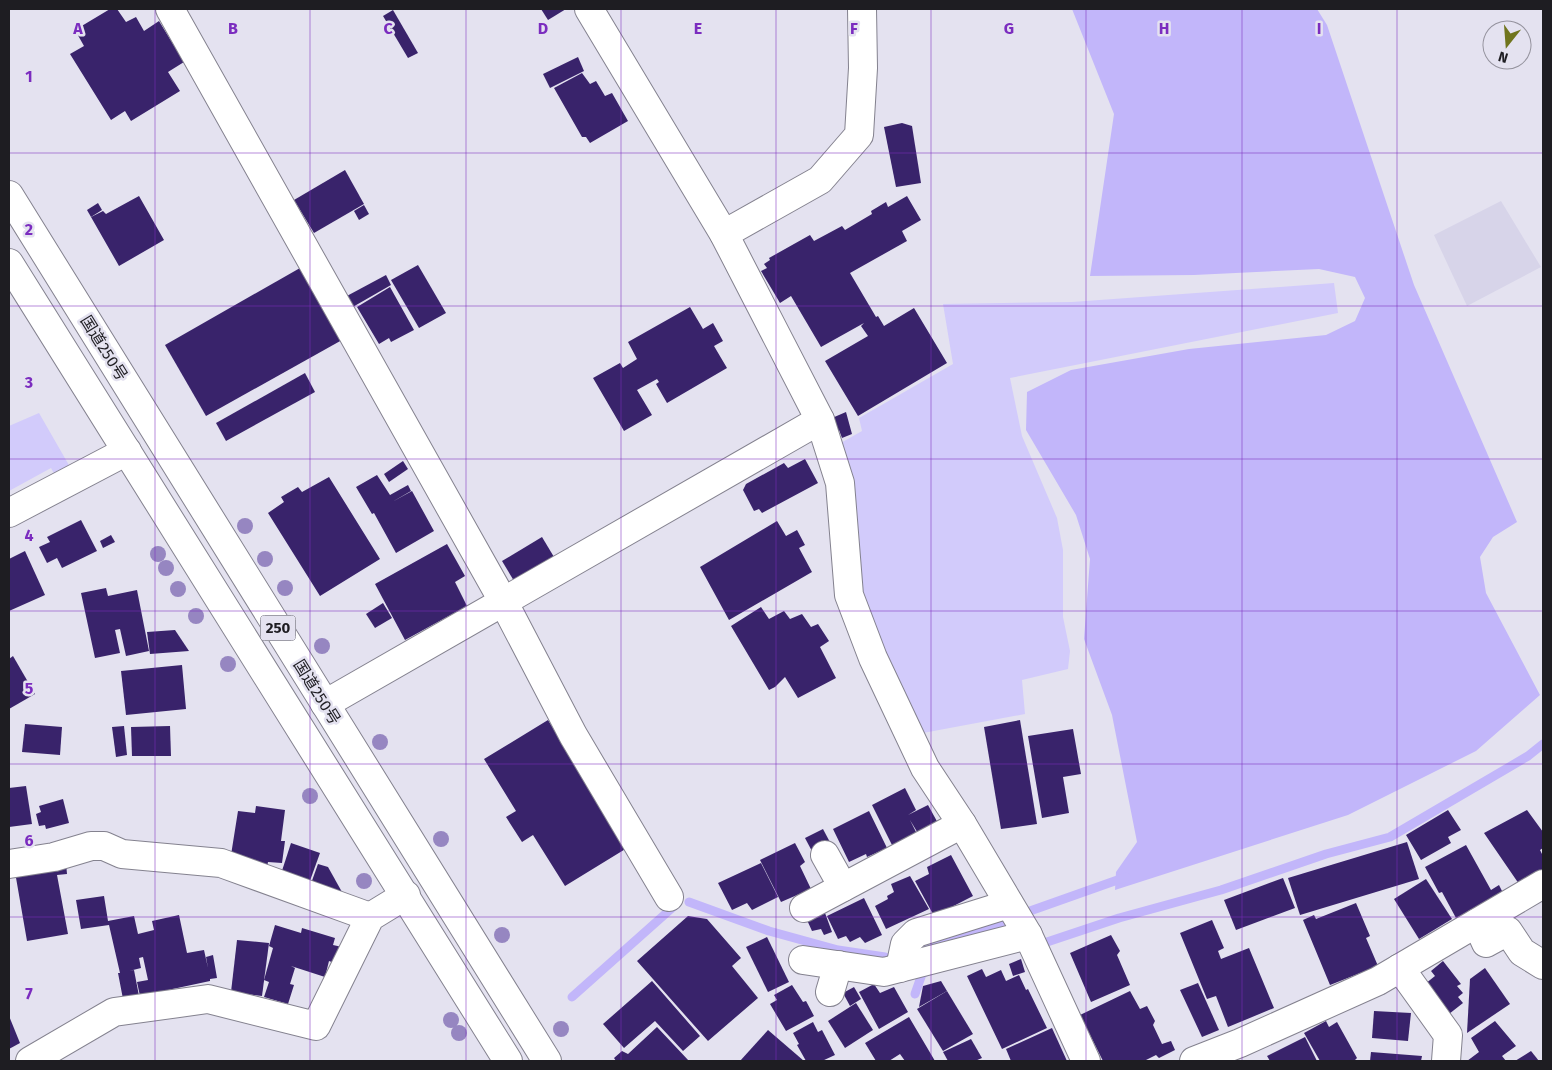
<svg xmlns="http://www.w3.org/2000/svg" width="1552" height="1070" viewBox="0 0 1552 1070" font-family="'Fira Sans','Noto Sans JP',sans-serif">
  <style>
    .built { fill: #d7d4e9 }
    .green { fill: #d2cbfb }
    .water { fill: #c2b6fa }
    .lines { fill: none; stroke-linecap: round; stroke-linejoin: round }
    .stream { stroke: #c2b6fa; stroke-width: 9 }
    .building { fill: #39236b }
    .minor-casing { stroke: #84828f; stroke-width: 30 }
    .trunk-casing { stroke: #84828f; stroke-width: 30 }
    .minor { stroke: #fff; stroke-width: 28 }
    .trunk { stroke: #fff; stroke-width: 28 }
    .tree { fill: #9686c1 }
    .grid { fill: none; stroke: #7b2cbf; stroke-width: 1; stroke-opacity: 0.55 }
    .labels { text-anchor: middle; dominant-baseline: central; stroke-width: 5; stroke-linejoin: round; paint-order: stroke }
    .shield { fill: #e4e2f0; stroke: #595860; stroke-width: 1 }
    .shield-label { font-size: 15px; font-weight: bold; fill: #1e1d22 }
    .street-label { font-size: 16px; fill: #1e1d22; stroke: #e4e2f0 }
    .grid-label { font-size: 16px; text-anchor: middle; font-weight: bold; fill: #7b2cbf; stroke: #e4e2f0; stroke-width: 5; stroke-linejoin: round; paint-order: stroke }
  </style>
  <rect width="100%" height="100%" fill="#e4e2f0"/>
  <polygon class="built" points="1501,201 1541,267 1467,306 1434,235"/>
  <g class="green">
    <polygon points="1334,283 1338,313 1010,378 1022,436 1057,518 1063,550 1063,617 1070,651 1068,669 1022,680 1025,714 923,733 858,597 839,444 862,431 859,418 953,364 943,304 1072,302"/>
    <polygon points="39,413 70,467 55,475 51,468 9,491 9,426"/>
  </g>
  <polygon class="water" points="1072,9 1317,9 1327,25 1414,285 1517,522 1493,537 1480,557 1486,593 1540,695 1476,751 1348,815 1115,890 1116,872 1137,842 1112,715 1084,639 1090,559 1076,515 1026,430 1027,392 1071,370 1189,349 1326,335 1355,321 1365,298 1355,277 1319,269 1194,275 1090,276 1114,114"/>
  <g class="lines">
    <g class="stream">
      <polyline points="689,902 769,931 838,950 885,957"/>
      <polyline points="1030,911 1126,877"/>
      <polyline points="1044,943 1119,918 1221,890 1326,854 1390,837 1528,756 1543,744"/>
      <polyline points="919,946 978,931 1009,920"/>
      <polyline points="915,994 922,974 930,970"/>
      <polyline points="572,997 672,908"/>
    </g>
  </g>
  <g class="building">
    <polygon points="110,9 117,9 126,22 136,17 144,31 159,21 184,62 168,72 180,91 131,121 125,111 111,120 70,54 84,46 75,30"/>
    <polygon points="541,9 566,9 548,20"/>
    <polygon points="393,10 418,53 408,58 383,16"/>
    <polygon points="578,57 584,71 550,88 543,74"/>
    <polygon points="582,73 590,84 596,81 605,96 612,93 628,121 590,143 586,137 582,137 554,88"/>
    <polygon points="902,123 912,126 921,183 896,187 884,127"/>
    <polygon points="345,170 364,204 314,233 294,200"/>
    <polygon points="139,196 164,240 119,266 91,217 103,211 106,214"/>
    <polygon points="907,196 921,220 902,231 907,241 850,273 876,317 878,316 884,326 914,308 947,363 858,416 825,361 868,336 861,326 864,323 821,347 791,296 780,303 761,271 767,268 764,264 770,260 769,258 810,235 814,241 842,226 845,230 872,214 871,211 886,202 888,207"/>
    <polygon points="98,203 102,210 91,217 87,210"/>
    <polygon points="364,205 369,214 359,220 354,211"/>
    <polygon points="418,265 446,313 419,328 391,280"/>
    <polygon points="300,268 342,340 206,416 165,345"/>
    <polygon points="386,275 391,285 351,308 345,297"/>
    <polygon points="390,287 414,330 391,342 389,338 379,344 357,307"/>
    <polygon points="690,307 703,329 713,323 723,341 714,346 727,368 667,403 656,384 659,382 657,379 637,390 652,415 624,431 593,378 620,363 623,368 637,359 628,342"/>
    <polygon points="305,373 315,392 226,441 216,423"/>
    <polygon points="846,412 852,434 842,438 839,430 836,430 832,418"/>
    <polygon points="805,459 818,483 762,513 759,509 754,511 743,490 746,484 784,463 788,468"/>
    <polygon points="403,461 408,469 389,482 384,474"/>
    <polygon points="377,475 390,495 408,485 411,491 392,502 412,491 434,531 396,553 374,513 372,514 356,487"/>
    <polygon points="329,477 380,559 320,596 268,513 284,502 281,497 298,487 302,492"/>
    <polygon points="81,520 97,551 62,568 57,558 47,563 39,547 50,542 47,537"/>
    <polygon points="777,521 786,536 797,530 805,545 799,548 812,572 729,620 700,567"/>
    <polygon points="111,535 115,542 103,548 100,541"/>
    <polygon points="542,537 554,557 514,581 502,561"/>
    <polygon points="447,544 465,576 455,582 467,606 405,640 375,584"/>
    <polygon points="25,551 45,595 9,611 9,559"/>
    <polygon points="106,588 108,596 137,590 149,651 126,656 120,629 115,630 120,653 95,658 81,593"/>
    <polygon points="383,603 392,618 375,628 366,614"/>
    <polygon points="761,607 769,619 784,611 790,619 802,614 811,627 818,624 829,641 820,647 836,678 798,698 785,677 775,687 769,690 731,626"/>
    <polygon points="175,630 189,651 150,654 147,632"/>
    <polygon points="13,656 35,694 9,709 9,659"/>
    <polygon points="182,665 186,709 126,715 121,671"/>
    <polygon points="548,720 627,848 565,886 533,835 522,842 506,817 516,811 484,759"/>
    <polygon points="1020,720 1037,824 1001,829 984,727"/>
    <polygon points="25,724 62,727 60,755 22,752"/>
    <polygon points="124,726 127,755 116,757 112,727"/>
    <polygon points="170,726 171,756 132,756 131,727"/>
    <polygon points="1073,729 1081,774 1063,777 1069,813 1042,818 1028,736"/>
    <polygon points="26,786 32,824 9,827 9,788"/>
    <polygon points="905,788 916,810 908,815 928,805 939,825 919,835 910,820 918,836 893,847 872,805"/>
    <polygon points="63,799 69,823 46,829 45,825 39,826 36,814 41,812 39,806"/>
    <polygon points="256,806 285,810 281,841 285,841 282,863 268,862 267,867 231,855 238,811 255,813"/>
    <polygon points="1448,810 1461,830 1448,837 1451,843 1421,860 1406,835"/>
    <polygon points="1527,810 1543,832 1543,848 1540,850 1543,856 1543,870 1519,884 1484,833"/>
    <polygon points="869,811 887,848 867,857 866,854 849,862 833,829"/>
    <polygon points="823,829 832,846 814,855 805,838"/>
    <polygon points="1407,842 1419,879 1300,915 1288,878"/>
    <polygon points="291,843 320,853 307,889 279,880"/>
    <polygon points="795,843 805,862 800,866 811,889 781,902 760,860"/>
    <polygon points="1466,845 1491,890 1499,885 1503,893 1456,918 1442,892 1439,893 1425,867"/>
    <polygon points="951,855 973,896 934,916 915,881 929,874 927,867"/>
    <polygon points="66,863 67,874 57,875 68,934 27,941 15,872"/>
    <polygon points="761,863 778,897 752,910 747,903 732,910 718,883"/>
    <polygon points="318,864 328,867 342,892 338,900 309,889"/>
    <polygon points="910,876 929,909 886,929 875,906 888,899 887,896 894,892 891,884"/>
    <polygon points="1283,878 1295,908 1236,930 1224,900"/>
    <polygon points="1426,879 1452,919 1419,939 1394,899"/>
    <polygon points="104,896 108,921 134,916 138,934 154,930 152,921 179,915 187,953 204,950 208,968 206,957 213,955 217,978 210,979 210,981 140,996 137,982 148,980 143,957 139,958 141,968 129,971 134,970 139,996 123,999 118,973 120,973 109,925 81,929 76,900"/>
    <polygon points="864,898 882,935 865,943 860,937 850,942 846,936 838,939 827,916"/>
    <polygon points="1356,903 1370,936 1366,938 1378,966 1330,985 1303,920 1314,915 1316,919"/>
    <polygon points="825,913 832,932 824,935 821,929 812,931 807,920"/>
    <polygon points="688,916 707,919 741,958 732,966 758,998 708,1041 637,961"/>
    <polygon points="1212,920 1224,948 1218,951 1221,959 1249,948 1274,1008 1228,1027 1216,996 1207,999 1180,933"/>
    <polygon points="275,925 301,933 302,928 335,938 333,945 342,947 337,964 329,961 325,977 291,966 295,968 290,984 294,985 288,1004 264,997 269,982 264,980 273,948 269,946"/>
    <polygon points="1111,935 1120,951 1117,955 1130,985 1091,1002 1070,953"/>
    <polygon points="767,937 789,982 768,992 746,947"/>
    <polygon points="237,940 269,943 262,996 231,992"/>
    <polygon points="1021,959 1025,972 1013,976 1009,964"/>
    <polygon points="1443,961 1461,984 1457,986 1463,993 1458,997 1463,1003 1449,1014 1425,984 1435,976 1431,971"/>
    <polygon points="1485,968 1510,1004 1467,1033 1470,979"/>
    <polygon points="982,969 986,977 1001,970 1006,981 1019,975 1026,990 1028,989 1047,1028 1002,1049 967,976"/>
    <polygon points="652,981 700,1036 683,1051 655,1021 624,1048 603,1024"/>
    <polygon points="941,981 947,991 919,1007 923,986"/>
    <polygon points="1198,983 1219,1030 1202,1037 1180,990"/>
    <polygon points="874,984 880,993 894,987 908,1012 879,1029 859,992"/>
    <polygon points="792,985 803,1002 806,1001 814,1016 786,1031 770,1004 777,1000 774,995"/>
    <polygon points="854,987 861,999 850,1006 843,993"/>
    <polygon points="947,991 973,1034 943,1051 917,1009"/>
    <polygon points="1130,991 1140,1009 1147,1006 1155,1021 1153,1025 1162,1044 1171,1041 1175,1050 1159,1058 1156,1055 1144,1061 1103,1061 1080,1015"/>
    <polygon points="856,1003 873,1030 845,1048 828,1021"/>
    <polygon points="1374,1011 1411,1013 1408,1041 1372,1038"/>
    <polygon points="9,1016 20,1043 9,1049"/>
    <polygon points="909,1017 935,1061 905,1061 900,1054 889,1061 876,1061 865,1043"/>
    <polygon points="1326,1021 1329,1027 1337,1022 1357,1058 1355,1060 1356,1061 1320,1061 1304,1033"/>
    <polygon points="1495,1021 1516,1046 1502,1056 1506,1061 1467,1061 1479,1052 1471,1038"/>
    <polygon points="813,1022 818,1032 822,1030 835,1055 822,1061 806,1061 797,1045 799,1044 793,1033"/>
    <polygon points="657,1027 689,1061 616,1061 614,1058 622,1051 628,1054"/>
    <polygon points="1052,1028 1067,1061 1011,1061 1006,1049"/>
    <polygon points="768,1030 804,1061 740,1061"/>
    <polygon points="1305,1037 1317,1061 1270,1061 1267,1056"/>
    <polygon points="971,1039 982,1058 975,1061 948,1061 943,1052"/>
    <polygon points="1531,1051 1539,1061 1515,1061"/>
    <polygon points="1371,1052 1422,1056 1421,1061 1370,1061"/>
  </g>
  <g class="lines">
    <defs>
      <g id="minor">
        <polyline points="170,9 503,601 573,735 669,897"/>
        <polyline points="589,9 724,234 820,420 840,483 849,595 873,658 925,768 962,824 1028,935 1086,1061"/>
        <polyline points="724,234 820,180 859,135 863,68 862,9"/>
        <polyline points="9,513 127,451"/>
        <polyline points="325,704 820,420"/>
        <polyline points="825,855 843,887"/>
        <polyline points="9,864 54,857 91,846 104,846 122,854 221,863 370,917"/>
        <polyline points="804,908 962,824"/>
        <polyline points="1477,923 1486,943 1508,931 1522,952 1543,965"/>
        <polyline points="803,960 884,972 1028,935"/>
        <polyline points="900,968 905,944 916,933 1009,904"/>
        <polyline points="1400,968 1448,1035 1446,1061"/>
        <polyline points="830,992 838,965"/>
        <polyline points="30,1061 114,1012 208,999 316,1026 370,917 406,895"/>
        <polyline points="1194,1061 1240,1043 1378,981 1543,884"/>
      </g>
      <g id="trunk">
        <polyline points="9,195 547,1061"/>
        <polyline points="9,263 508,1061"/>
      </g>
    </defs>
    <use href="#minor" class="minor-casing"/>
    <use href="#trunk" class="trunk-casing"/>
    <use href="#minor" class="minor"/>
    <use href="#trunk" class="trunk"/>
  </g>
  <g class="tree">
    <circle cx="245" cy="526" r="8"/>
    <circle cx="158" cy="554" r="8"/>
    <circle cx="265" cy="559" r="8"/>
    <circle cx="166" cy="568" r="8"/>
    <circle cx="285" cy="588" r="8"/>
    <circle cx="178" cy="589" r="8"/>
    <circle cx="196" cy="616" r="8"/>
    <circle cx="322" cy="646" r="8"/>
    <circle cx="228" cy="664" r="8"/>
    <circle cx="380" cy="742" r="8"/>
    <circle cx="310" cy="796" r="8"/>
    <circle cx="441" cy="839" r="8"/>
    <circle cx="364" cy="881" r="8"/>
    <circle cx="502" cy="935" r="8"/>
    <circle cx="451" cy="1020" r="8"/>
    <circle cx="561" cy="1029" r="8"/>
    <circle cx="459" cy="1033" r="8"/>
  </g>
  <path class="grid" d="M 155,9 L 155,1061M 310,9 L 310,1061M 466,9 L 466,1061M 621,9 L 621,1061M 776,9 L 776,1061M 931,9 L 931,1061M 1086,9 L 1086,1061M 1242,9 L 1242,1061M 1397,9 L 1397,1061M 9,153 L 1543,153M 9,306 L 1543,306M 9,459 L 1543,459M 9,611 L 1543,611M 9,764 L 1543,764M 9,917 L 1543,917"/>
  <g class="labels">
    <rect class="shield" x="260.5" y="615.5" width="35" height="25" rx="4"/>
    <g class="shield-label">
      <text x="278" y="628">250</text>
    </g>
    <g class="street-label">
      <text transform="translate(104 348) rotate(58)">国道250号</text>
      <text transform="translate(317 692) rotate(58)">国道250号</text>
    </g>
  </g>
  <g class="grid-label">
    <text x="78" y="34">A</text>
    <text x="233" y="34">B</text>
    <text x="388" y="34">C</text>
    <text x="543" y="34">D</text>
    <text x="698" y="34">E</text>
    <text x="854" y="34">F</text>
    <text x="1009" y="34">G</text>
    <text x="1164" y="34">H</text>
    <text x="1319" y="34">I</text>
    <text x="29" y="82">1</text>
    <text x="29" y="235">2</text>
    <text x="29" y="388">3</text>
    <text x="29" y="541">4</text>
    <text x="29" y="694">5</text>
    <text x="29" y="846">6</text>
    <text x="29" y="999">7</text>
  </g>
  <rect width="1552" height="1070" fill="none" stroke="#1e1d22" stroke-width="20"/>
  <g transform="translate(1507 45) rotate(197)"><circle r="24" fill="#e4e2f0" stroke="#95939e"/>
  <path d="M0-4L9 19L0 12L-9 19Z" fill="#70751d"/>
  <text y="-8" font-size="14" font-weight="bold" text-anchor="middle" fill="#1e1d22">N</text>
  </g>
</svg>
